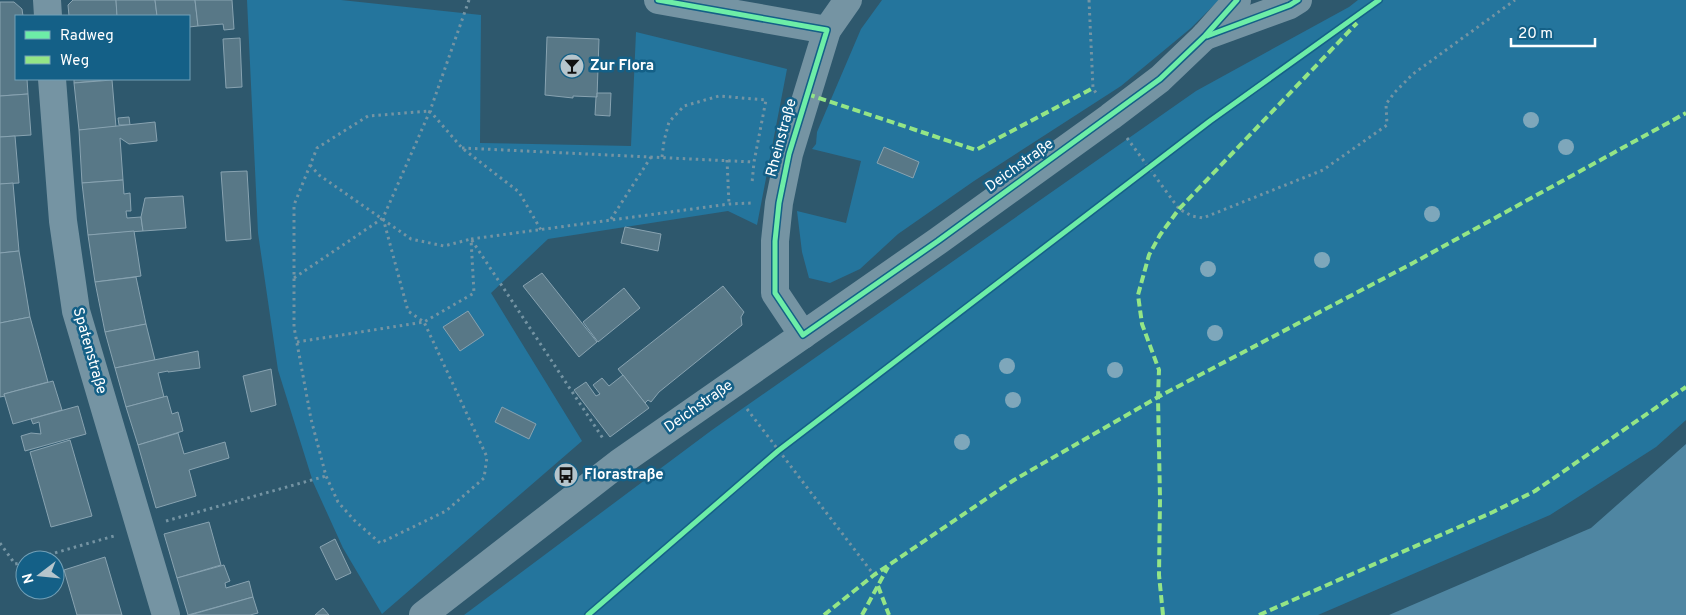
<svg xmlns="http://www.w3.org/2000/svg" width="1686" height="615" viewBox="0 0 1686 615" font-family="Overpass,sans-serif">
  <style>
    .green { fill: #24759d }
    .water { fill: #4f86a2 }
    .building { fill: #587887; stroke: #88a3b1 }
    .lines { fill: none; stroke-linecap: round; stroke-linejoin: round }
    .path { stroke: #7594a3; stroke-width: 3; stroke-dasharray: 2.5 4; stroke-linecap: butt }
    .minor { stroke: #7594a3; stroke-width: 28 }
    .tertiary { stroke: #7594a3; stroke-width: 28 }
    .quiet { stroke: #94e586; stroke-width: 4; stroke-dasharray: 8 4; stroke-linecap: butt }
    .cycleway-casing { stroke: #146087; stroke-width: 8 }
    .cycleway { stroke: #6deda7; stroke-width: 5 }
    .tree { fill: #7ea7bb }
    .labels { text-anchor: middle; dominant-baseline: central; stroke-width: 5; stroke-linejoin: round; paint-order: stroke }
    .poi-label { font-size: 15px; font-weight: bold; fill: #fff; stroke: #146087; text-anchor: start }
    .street-label { font-size: 15px; fill: #fff; stroke: #146087 }
  </style>
  <rect width="100%" height="100%" fill="#2e586d"/>
  <g class="green">
    <polygon points="247,0 341,0 481,15 480,143 631,146 636,32 787,69 757,225 728,211 548,239 491,293 582,441 382,614 343,548 313,482 278,370 258,233"/>
    <polygon points="882,0 1219,0 1191,28 1121,86 974,181 898,234 860,269 830,283 809,278 802,252 797,211 846,223 861,161 812,149 816,144 817,132 861,29"/>
    <polygon points="1358,0 1686,0 1686,420 1656,447 1550,515 1318,615 464,615 712,430 1196,91 1349,7"/>
  </g>
  <polygon class="water" points="1686,444 1686,615 1389,615 1591,528"/>
  <g class="building">
    <polygon points="73,0 116,0 117,16 69,16 68,5"/>
    <polygon points="116,0 155,0 157,16 117,16"/>
    <polygon points="155,0 195,0 198,26 189,27 189,16 157,16"/>
    <polygon points="195,0 232,0 234,29 224,30 223,24 198,26"/>
    <polygon points="0,2 14,2 22,9 23,16 16,16 16,79 27,79 28,94 0,96"/>
    <polygon points="547,37 599,39 597,97 573,96 573,98 545,95"/>
    <polygon points="240,38 242,87 226,88 223,39"/>
    <polygon points="74,79 105,79 105,80 74,83"/>
    <polygon points="112,80 116,127 79,130 74,83"/>
    <polygon points="597,93 611,93 610,116 595,115 596,97 597,97"/>
    <polygon points="28,94 31,135 0,137 0,96"/>
    <polygon points="129,117 130,125 119,125 118,118"/>
    <polygon points="155,122 157,141 129,144 120,138 123,180 82,183 79,130"/>
    <polygon points="15,136 19,183 0,184 0,137"/>
    <polygon points="884,147 919,162 913,178 877,163"/>
    <polygon points="247,171 251,239 226,241 221,172"/>
    <polygon points="123,180 124,194 130,193 131,211 126,211 127,218 141,217 143,231 88,235 82,183"/>
    <polygon points="13,183 19,251 0,253 0,184"/>
    <polygon points="183,196 186,228 143,231 141,217 145,198"/>
    <polygon points="625,227 661,234 658,251 621,243"/>
    <polygon points="134,231 141,276 95,282 88,235"/>
    <polygon points="19,251 30,317 0,323 0,253"/>
    <polygon points="542,273 597,342 579,357 523,286"/>
    <polygon points="136,277 146,324 105,332 95,282"/>
    <polygon points="723,286 744,312 741,317 742,325 659,392 651,402 648,400 645,403 618,369"/>
    <polygon points="624,288 640,308 598,342 583,322"/>
    <polygon points="468,311 484,335 460,351 443,327"/>
    <polygon points="30,317 48,382 4,394 5,396 0,397 0,323"/>
    <polygon points="146,324 155,360 115,368 105,332"/>
    <polygon points="198,351 200,368 168,372 168,371 158,373 164,397 126,407 115,368"/>
    <polygon points="271,369 276,405 251,412 243,376"/>
    <polygon points="623,375 649,408 610,437 574,390 586,382 596,396 600,394 593,385 602,378 609,386"/>
    <polygon points="53,381 62,410 13,424 4,394"/>
    <polygon points="167,396 172,414 178,412 183,431 138,445 126,407"/>
    <polygon points="78,406 86,434 25,451 21,436 31,433 41,434 39,422 33,424 31,419"/>
    <polygon points="502,407 536,424 529,439 495,422"/>
    <polygon points="178,433 184,454 225,442 229,458 189,470 196,496 156,508 138,445"/>
    <polygon points="70,440 92,516 51,527 30,452"/>
    <polygon points="209,522 221,565 177,578 164,534"/>
    <polygon points="335,539 351,573 336,580 320,547"/>
    <polygon points="105,557 122,615 77,615 64,570"/>
    <polygon points="224,565 230,581 225,583 226,588 249,581 253,597 188,615 177,578"/>
    <polygon points="253,597 258,613 250,615 190,615"/>
    <polygon points="323,608 329,615 315,615"/>
  </g>
  <g class="lines">
    <g class="path">
      <polyline points="469,0 430,111 462,148 519,192 541,230"/>
      <polyline points="1089,0 1093,88 1096,93"/>
      <polygon points="430,111 383,218 408,311 424,322 487,457 484,478 446,511 380,543 354,520 338,502 326,476 311,419 294,327 294,205 317,148 368,116"/>
      <polyline points="1127,138 1179,209 1192,216 1203,218 1323,170 1387,125 1386,104 1395,92 1413,74 1515,0"/>
      <polyline points="462,148 754,162"/>
      <polyline points="662,157 664,141 669,122 684,106 719,96 766,100 754,162 752,183"/>
      <polyline points="727,160 729,204"/>
      <polyline points="310,165 319,175 411,239 444,246 471,239 604,440"/>
      <polyline points="611,219 651,157"/>
      <polyline points="294,278 383,218"/>
      <polyline points="297,342 424,322 474,293 471,239 729,204 752,203"/>
      <polyline points="747,409 874,575"/>
      <polyline points="166,521 326,476"/>
      <polyline points="0,543 15,564 25,562"/>
      <polyline points="30,560 114,536"/>
    </g>
    <g class="minor">
      <polyline points="47,0 48,16"/>
      <polyline points="658,0 827,30"/>
      <polyline points="1205,36 1290,5 1298,0"/>
      <polyline points="52,79 63,221 76,311 166,615"/>
      <polyline points="803,335 775,293 775,241 779,203 789,154 827,30 848,0"/>
    </g>
    <polyline class="tertiary" points="423,615 619,463 938,241 1110,117 1160,79 1205,36 1237,0"/>
    <g class="quiet">
      <polyline points="807,94 976,150 1093,88"/>
      <polyline points="878,586 889,615"/>
      <polyline points="824,615 874,575 1014,480 1158,397 1413,263 1686,113"/>
      <polyline points="862,615 888,567"/>
      <polyline points="1163,615 1159,575 1160,499 1158,397 1159,370 1142,324 1138,295 1149,255 1160,235 1179,209 1357,23"/>
      <polyline points="1259,615 1493,512 1535,491 1686,387"/>
    </g>
    <defs>
      <g id="cycleway">
        <polyline points="658,0 827,30 789,154 779,203 775,241 775,293 803,335 938,241 1160,79 1205,36 1237,0"/>
        <polyline points="1207,36 1290,5 1298,0"/>
        <polyline points="588,615 778,451 1210,121 1379,0"/>
      </g>
    </defs>
    <use href="#cycleway" class="cycleway-casing"/>
    <use href="#cycleway" class="cycleway"/>
  </g>
  <g class="tree">
    <circle cx="1531" cy="120" r="8"/>
    <circle cx="1566" cy="147" r="8"/>
    <circle cx="1432" cy="214" r="8"/>
    <circle cx="1322" cy="260" r="8"/>
    <circle cx="1208" cy="269" r="8"/>
    <circle cx="1215" cy="333" r="8"/>
    <circle cx="1007" cy="366" r="8"/>
    <circle cx="1115" cy="370" r="8"/>
    <circle cx="1013" cy="400" r="8"/>
    <circle cx="962" cy="442" r="8"/>
  </g>
  <defs>
    <symbol id="bar-disc" viewBox="-11 -11 22 22"><circle r="9.5" fill="#b6c5cc" stroke="#146087"/><path d="M-6-5H6L.8 .8V4.5H3.5V6h-7V4.5H-.8V.8Z" fill="#111"/></symbol>
    <symbol id="bus-disc" viewBox="-11 -11 22 22"><circle r="9.5" fill="#b6c5cc" stroke="#146087"/><path d="M-5-6H5V4H4V6H2V4H-2V6H-4V4H-5ZM-3.5-4V0h7V-4ZM-3.5 1.2v1.5H-2V1.2ZM2 1.2v1.5H3.5V1.2Z" fill="#111"/></symbol>
  </defs>
  <g fill-rule="evenodd">
    <use href="#bar-disc" x="558" y="52" width="28" height="28"/>
    <use href="#bus-disc" x="552" y="461" width="28" height="28"/>
  </g>
  <g class="labels">
    <g class="poi-label">
      <text x="590" y="66">Zur Flora</text>
      <text x="584" y="475">Florastraße</text>
    </g>
    <g class="street-label">
      <text transform="translate(782 138) rotate(-75)">Rheinstraße</text>
      <text transform="translate(1020 166) rotate(-36)">Deichstraße</text>
      <text transform="translate(89 351) rotate(74)">Spatenstraße</text>
      <text transform="translate(699 407) rotate(-35)">Deichstraße</text>
    </g>
  </g>
  <rect x="15" y="15" width="175" height="65" fill="#146087" stroke="#72a0b7"/>
  <rect x="25" y="31" width="25" height="8" fill="#6deda7" stroke="#72a0b7"/>
  <text x="60" y="40" font-size="15" fill="#ffffff">Radweg</text>
  <rect x="25" y="56" width="25" height="8" fill="#94e586" stroke="#72a0b7"/>
  <text x="60" y="65" font-size="15" fill="#ffffff">Weg</text>
  <g transform="translate(40 575) rotate(254)"><circle r="24" fill="#146087" stroke="#72a0b7"/>
  <path d="M0-4L9 19L0 12L-9 19Z" fill="#b6c5cc"/>
  <text y="-8" font-size="14" font-weight="bold" text-anchor="middle" fill="#ffffff">N</text>
  </g>
  <path d="M1511 38v8h84v-8" fill="none" stroke="#ffffff" stroke-width="2.5"/>
  <text x="1518" y="38" font-size="15" fill="#ffffff" stroke="#146087" stroke-width="4" paint-order="stroke">20 m</text>
</svg>
